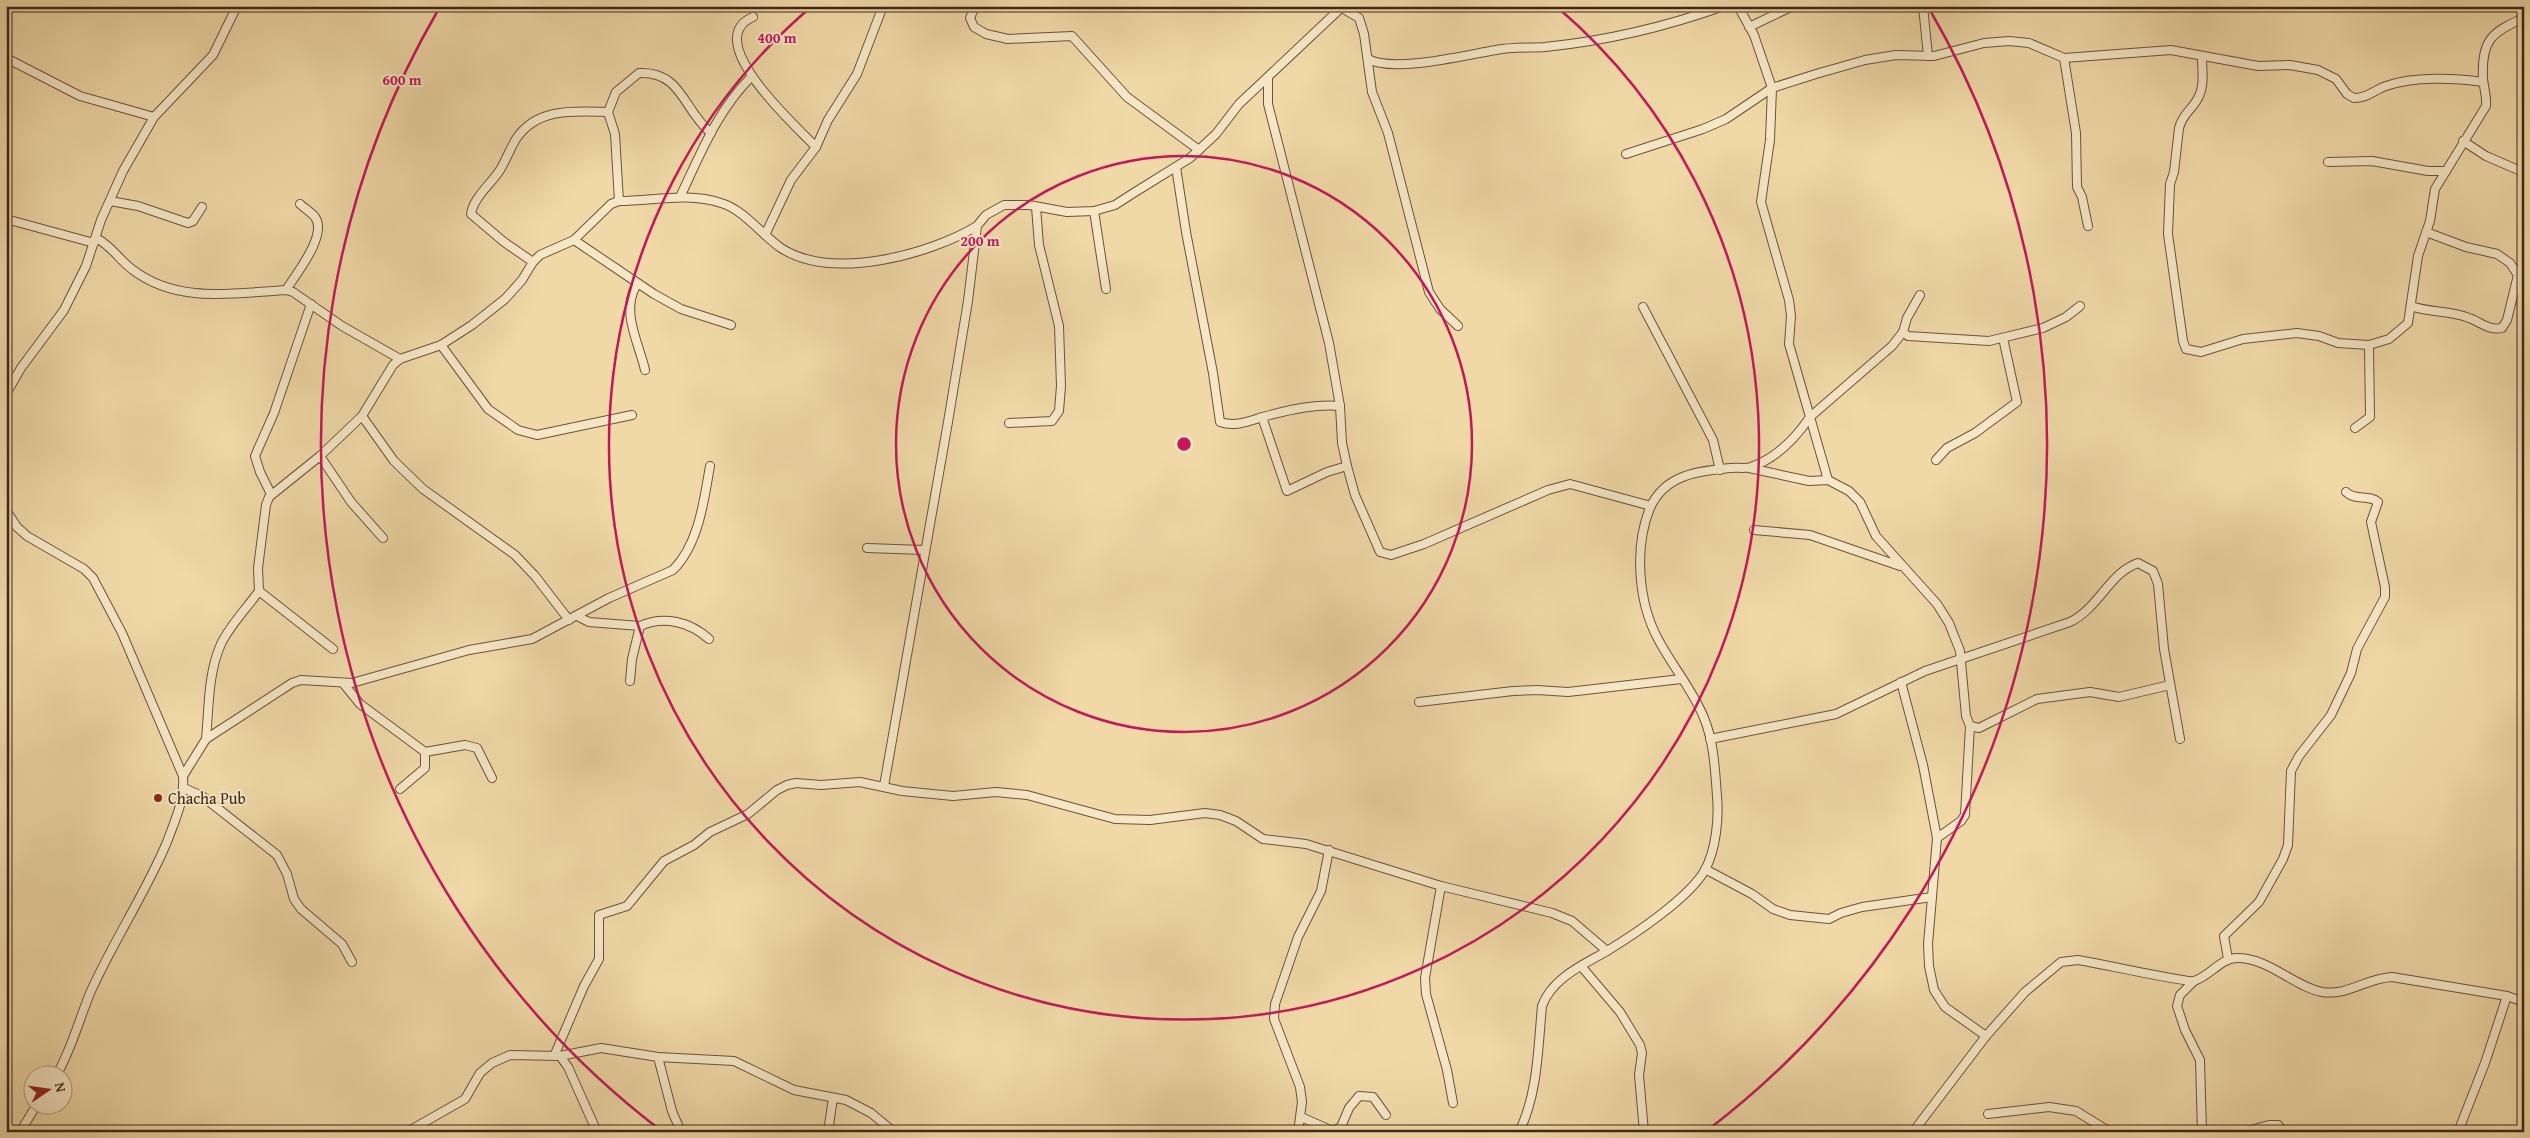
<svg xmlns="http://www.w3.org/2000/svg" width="2530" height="1138" viewBox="0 0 2530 1138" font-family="'Gentium Book Plus',serif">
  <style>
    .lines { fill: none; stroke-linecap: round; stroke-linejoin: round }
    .minor-casing { stroke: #6b533c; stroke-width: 10 }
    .minor { stroke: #f5e6c6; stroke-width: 8 }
    .ring { fill: none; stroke: #c2185b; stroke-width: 2.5 }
    .poi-dot { fill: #8f2418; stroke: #f5e6c6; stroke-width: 2 }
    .labels { text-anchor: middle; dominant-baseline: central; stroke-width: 4; stroke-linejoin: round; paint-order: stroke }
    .poi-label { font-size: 16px; fill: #3f2719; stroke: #f5e6c6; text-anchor: start }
    .centre { fill: #c2185b; stroke: #f5e6c6; stroke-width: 2.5 }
    .ring-label { font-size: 15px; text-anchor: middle; font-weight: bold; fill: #c2185b; stroke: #f5e6c6; stroke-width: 4; stroke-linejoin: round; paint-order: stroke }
  </style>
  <rect width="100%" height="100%" fill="#f0d8a7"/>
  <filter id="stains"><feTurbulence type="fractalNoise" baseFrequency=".004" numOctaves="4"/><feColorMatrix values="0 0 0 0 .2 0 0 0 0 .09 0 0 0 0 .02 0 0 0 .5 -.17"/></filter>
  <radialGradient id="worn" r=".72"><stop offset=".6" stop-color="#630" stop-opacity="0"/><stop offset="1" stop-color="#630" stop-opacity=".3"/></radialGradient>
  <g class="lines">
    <defs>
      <g id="minor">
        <polyline points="975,6 970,18 974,27 986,34 1008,39 1072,36 1127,97 1199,150"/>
        <polyline points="1923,6 1928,56"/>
        <polyline points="1342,8 1359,18 1364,34 1372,92 1388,133 1429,292 1440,309 1458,326"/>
        <path d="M 753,17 C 699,40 797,127 816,147"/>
        <polyline points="1749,27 1793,6"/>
        <path d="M 2202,57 C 2202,70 2205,86 2198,98 C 2192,110 2183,113 2179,128 L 2174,172 L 2170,184 L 2168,234 L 2183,341 L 2186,349 L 2201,352 L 2243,339 L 2297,333 L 2319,336 L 2338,343 L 2369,345"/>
        <polyline points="6,58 80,96 154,117"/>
        <polyline points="2064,58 2076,133 2077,187 2082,197 2088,226"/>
        <path d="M 1368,59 C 1394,73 1465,55 1496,50 C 1512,47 1529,48 1545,47 C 1605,41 1668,26 1724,6"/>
        <polyline points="1268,79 1268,104 1329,343 1340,406 1342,443 1347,466 1355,495 1380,552 1391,555 1424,544 1548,490 1570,484 1651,506"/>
        <polyline points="2463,141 2486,156 2523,172"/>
        <path d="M 1626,154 L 1703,129 L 1726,119 L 1772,88 L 1816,74 L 1865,60 L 1896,55 L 1934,56 L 1984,43 L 2009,41 L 2029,43 L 2064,58 L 2171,50 L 2258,66 L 2290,65 L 2318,70 L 2336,79 L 2347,94 L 2354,98 C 2368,98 2374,90 2386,86 C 2414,76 2455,78 2483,82"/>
        <polyline points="2328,162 2372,161 2428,171 2446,171"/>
        <path d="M 1176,167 L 1186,232 L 1213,373 L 1220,422 C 1238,428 1253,419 1270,415 C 1293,409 1316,404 1340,406"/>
        <path d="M 680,197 C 700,155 717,111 751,77"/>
        <polyline points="110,201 138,206 188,223 193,221 202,207"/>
        <path d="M 619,201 L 615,134 L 608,112 L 616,92 L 639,73 C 682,71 683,110 711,133"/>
        <polyline points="1094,211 1106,289"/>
        <polyline points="6,219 94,243"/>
        <polyline points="2426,232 2466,247 2497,254 2510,263 2518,275 2524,278"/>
        <polyline points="765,235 791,180 816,147 828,120 857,74 883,6"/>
        <path d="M 96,238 C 112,246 119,260 133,270 C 178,304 233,293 286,290 L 293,292 L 342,326 L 400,359"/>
        <polyline points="574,240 654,294 681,309 731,325"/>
        <path d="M 533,262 L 504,242 L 471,214 C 473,198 491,184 500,170 C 506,160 510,149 516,139 C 537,107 575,111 608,112"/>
        <path d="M 637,284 C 620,311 639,343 645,370"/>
        <path d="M 286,290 C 296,274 328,235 315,217 C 311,212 304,208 300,204"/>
        <polyline points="1920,295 1907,318 1903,332 1908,336 1989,341 2043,328 2066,317 2080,306"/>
        <path d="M 2411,306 C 2430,313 2450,310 2469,318 C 2480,322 2490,331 2502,328 L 2507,320 L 2518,275"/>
        <polyline points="1643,307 1713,440 1720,470"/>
        <polyline points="441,345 488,409 518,430 537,435 632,415"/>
        <polyline points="6,394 21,368 64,310 86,266 101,220 123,171 154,117 213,55 237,6"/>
        <polyline points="362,416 394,461 423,489 515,555 535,576 569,620"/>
        <polyline points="1262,417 1287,491 1327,472 1347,466"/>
        <polyline points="1009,423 1052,421 1059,411 1061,386 1059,326 1039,245 1036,207"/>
        <path d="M 2355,428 L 2370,417 L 2369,345 L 2389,339 L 2408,323 L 2418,256 L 2430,221 L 2435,189 L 2486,106 C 2487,96 2484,89 2483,79 C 2481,41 2491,32 2524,18"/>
        <polyline points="320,456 351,502 383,538"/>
        <polyline points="1936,460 1947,448 1975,433 2017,402 2003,338"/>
        <polyline points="1749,468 1809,481 1828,480 1849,491 1860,502 1876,536 1937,604 1949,623 1960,651 1966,716 1970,726 1979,728 2037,699 2090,692 2119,697 2170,685"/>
        <polyline points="1828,480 1810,417 1892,346 1903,332"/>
        <polyline points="271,494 260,472 255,456 274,413 311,304"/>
        <path d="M 6,510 L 17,527 L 27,536 L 84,569 L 93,578 L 122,633 L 183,776 C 185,800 175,820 167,842 C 145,894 114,940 91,991 C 79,1019 72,1049 56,1076"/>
        <polyline points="1754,530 1810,535 1900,566"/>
        <polyline points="867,548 924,550"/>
        <polyline points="577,616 589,622 640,626"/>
        <path d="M 333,649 L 259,591 L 258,568 L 266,505 L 269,497 L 320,456 L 362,416 L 393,365 L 400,359 L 441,345 L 472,325 L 505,299 L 522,280 L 533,262 L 540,255 L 574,240 L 611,204 L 619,201 C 654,201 687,192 721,203 C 743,209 762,235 781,248 C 832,281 929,255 977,226"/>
        <path d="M 630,681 L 632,659 L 640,626 C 664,615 690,622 709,639"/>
        <polyline points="1901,682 1923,765 1937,838 1928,944 1929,966 1934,990 1945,1007 1986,1036"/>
        <polyline points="343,683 360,704 425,752 465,745 477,748 492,778"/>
        <polyline points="1419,702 1513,691 1537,690 1568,692 1681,679"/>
        <path d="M 206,739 C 209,707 208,673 221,644 C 230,625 247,608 259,591"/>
        <path d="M 1710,739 L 1836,714 L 1925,671 L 2070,622 C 2100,607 2109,573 2138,563 L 2153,571 L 2158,584 L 2164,649 L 2180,739"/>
        <path d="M 183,776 L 206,739 L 292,683 L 301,680 L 352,683 L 469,650 L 532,639 L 609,598 L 673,570 C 699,544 704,500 710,466"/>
        <polyline points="884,786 948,422 968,301 977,226 986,215 1004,205 1029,205 1067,212 1094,211 1115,205 1132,194 1190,158 1216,134 1239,104 1343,6"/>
        <polyline points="184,788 202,796 277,855 287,874 294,899 301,909 342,944 352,962"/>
        <polyline points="400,789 425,768 425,752"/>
        <polyline points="1937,838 1961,821 1965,815 1970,726"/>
        <polyline points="1705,869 1752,894 1773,909 1790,915 1829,919 1841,913 1862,907 1932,897"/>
        <polyline points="1441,886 1425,978 1426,994 1447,1070 1453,1103"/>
        <path d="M 2228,959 L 2224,936 L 2259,902 L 2283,859 L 2288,845 L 2291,771 L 2299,756 L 2331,715 L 2351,673 L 2357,649 L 2385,597 L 2385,587 L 2371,522 L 2378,502 C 2369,494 2355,501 2346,492"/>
        <polyline points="1581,966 1620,1012 1640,1045 1642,1053 1639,1075 1644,1132"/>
        <polyline points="2194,981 2180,995 2177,1006 2185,1030 2200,1060 2202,1132"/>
        <polyline points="555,1054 584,986 599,959 599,915 627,906 664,861 694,845 710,832 748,814 777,790 787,785 796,783 821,785 860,782 902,791 953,796 996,792 1027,795 1115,819 1150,820 1205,813 1220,815 1236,821 1263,839 1306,844 1441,886 1552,913 1572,921 1607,951"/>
        <polyline points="560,1056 568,1067 597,1132"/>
        <polyline points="658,1057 672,1111 681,1132"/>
        <polyline points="1988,1114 2049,1107 2076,1111 2110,1132"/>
        <polyline points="1301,1117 1335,1132"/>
        <polyline points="1333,1131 1341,1127 1349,1108 1359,1096 1373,1097 1386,1115"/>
        <polyline points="20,1132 36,1106"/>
        <polyline points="407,1132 465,1099 480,1073 492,1063 510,1055 560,1056 601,1048 658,1057 734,1061 794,1090 846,1100 871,1113 894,1132"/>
        <polyline points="828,1132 833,1098"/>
        <polyline points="1298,1132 1302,1102 1300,1087 1274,1019 1275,1004 1298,937 1321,891 1329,850"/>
        <path d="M 1519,1132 C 1538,1094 1538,1047 1542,1006 C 1552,978 1583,965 1607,951 C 1635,934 1689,898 1705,870 C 1716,849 1719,819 1717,796 C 1715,770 1714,742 1704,718 C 1693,690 1672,666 1658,639 C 1638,602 1634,547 1650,508 C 1665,474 1699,471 1731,468 C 1737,467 1744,469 1751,467 C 1777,458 1795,439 1810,417 L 1789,344 L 1791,316 L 1789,300 L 1761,202 L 1770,140 L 1772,88 L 1754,35 L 1738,6"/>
        <path d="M 1913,1132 L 1986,1036 L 2025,992 L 2061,962 L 2078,960 C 2093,962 2187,983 2194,981 C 2210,976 2221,958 2237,958 C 2269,958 2293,986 2322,992 C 2348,996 2367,978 2392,977 L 2507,996 L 2524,1002"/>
        <polyline points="2243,1132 2269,1125 2278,1125 2283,1132"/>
        <polyline points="2458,1132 2485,1063 2507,996"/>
      </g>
    </defs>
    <use href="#minor" class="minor-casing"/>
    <use href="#minor" class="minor"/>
  </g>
  <g class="ring">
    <circle cx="1184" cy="444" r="288"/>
    <path d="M1557 7A575 575 0 1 1 811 7"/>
    <path d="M659 1129A863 863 0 0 1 437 12M1931 12A863 863 0 0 1 1709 1129"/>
  </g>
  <circle class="poi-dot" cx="158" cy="798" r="5"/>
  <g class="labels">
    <g class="poi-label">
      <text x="168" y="798">Chacha Pub</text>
    </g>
  </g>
  <circle cx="1184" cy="444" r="8" class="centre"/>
  <g class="ring-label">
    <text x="777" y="43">400 m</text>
    <text x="402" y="85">600 m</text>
    <text x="980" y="246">200 m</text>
  </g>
  <rect width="2530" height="1138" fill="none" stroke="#f0d8a7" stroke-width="25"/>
  <rect x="8" y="8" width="2515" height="1123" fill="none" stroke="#3f2719" stroke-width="2.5"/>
  <rect x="12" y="12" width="2505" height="1113" fill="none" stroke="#3f2719"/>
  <g transform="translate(48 1090) rotate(77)"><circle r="24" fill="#f5e6c6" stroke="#ac9a81"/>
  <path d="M0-4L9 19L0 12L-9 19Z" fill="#8f2418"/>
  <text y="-8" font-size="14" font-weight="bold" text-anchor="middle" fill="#3f2719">N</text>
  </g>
  <rect width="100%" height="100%" filter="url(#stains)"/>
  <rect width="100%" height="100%" fill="url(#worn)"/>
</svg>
